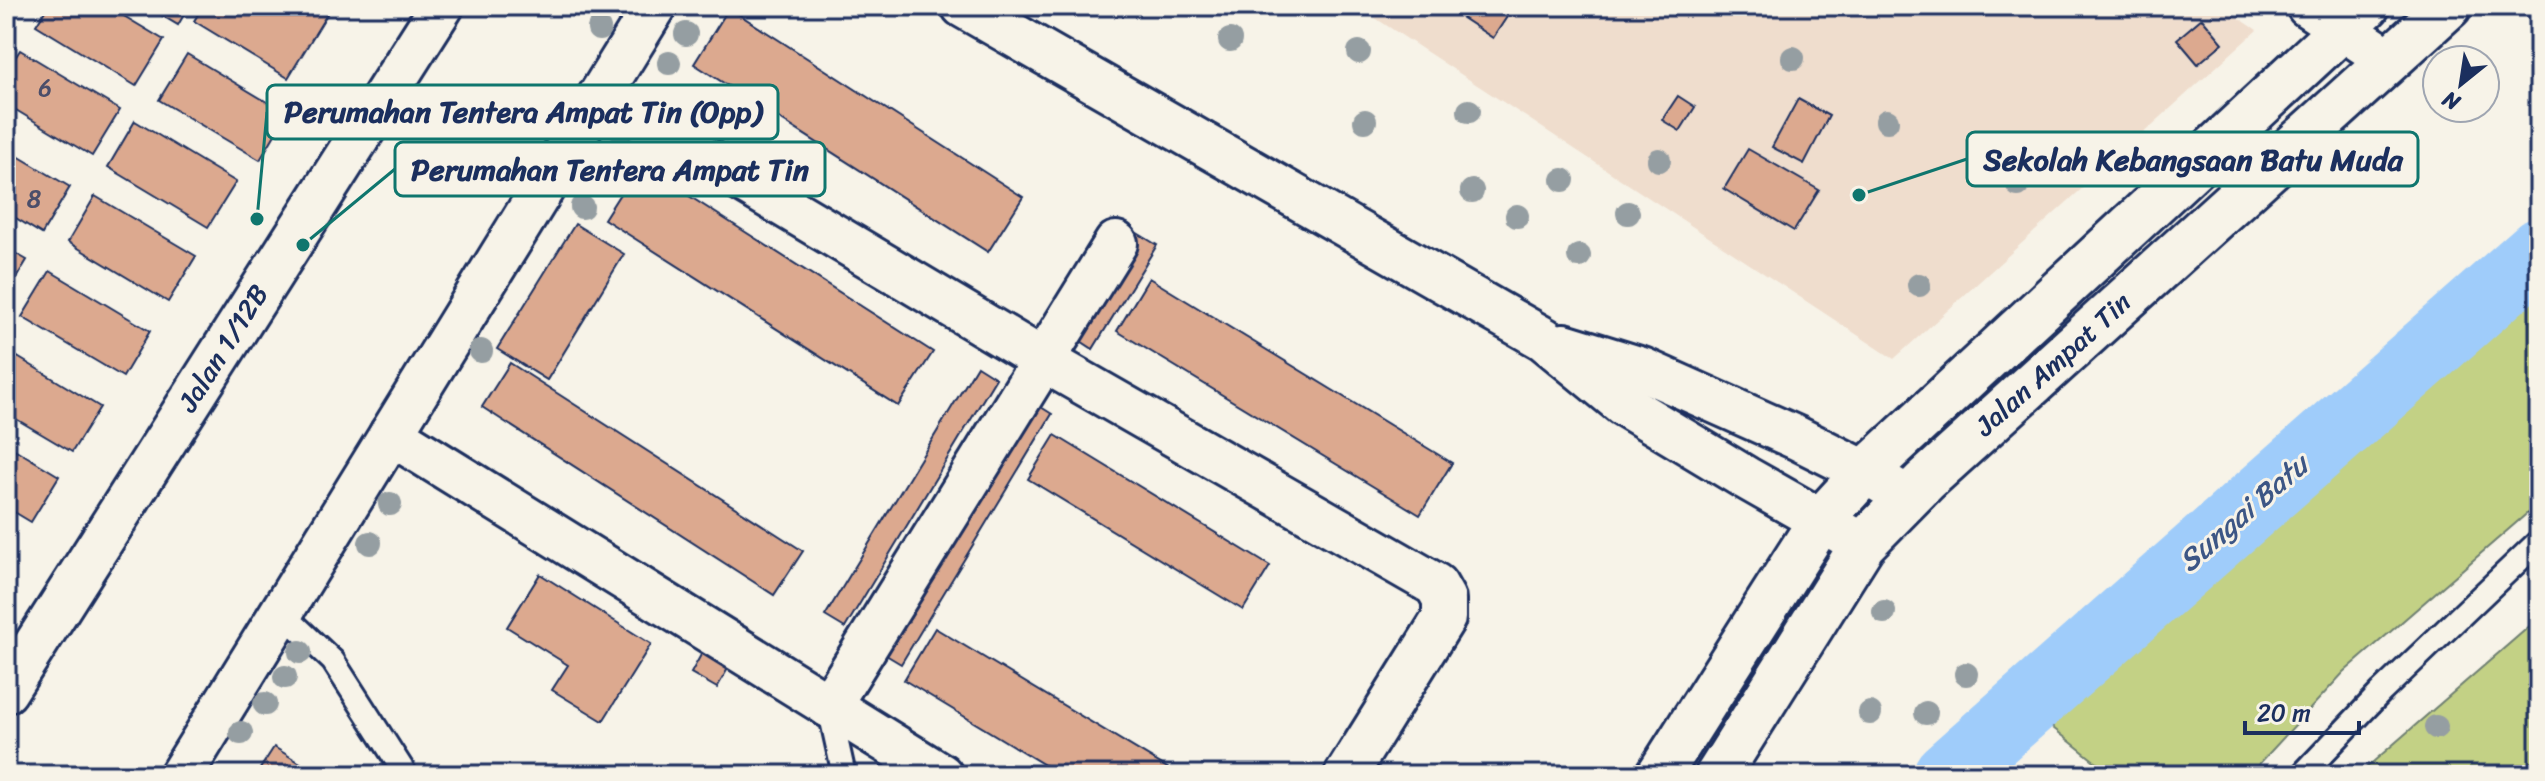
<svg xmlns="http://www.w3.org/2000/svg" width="2545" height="781" viewBox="0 0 2545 781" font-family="Sriracha,sans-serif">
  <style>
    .built { fill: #efddcd }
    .green { fill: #c3d185; stroke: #6f8072; stroke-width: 2 }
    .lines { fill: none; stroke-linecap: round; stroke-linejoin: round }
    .river { stroke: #9fccfa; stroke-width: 68 }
    .building { fill: #dca98f; stroke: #1b2f5e; stroke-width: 2 }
    .lane-casing { stroke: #1b2f5e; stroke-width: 28 }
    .street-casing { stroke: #1b2f5e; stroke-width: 48 }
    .secondary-casing { stroke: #1b2f5e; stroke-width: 50 }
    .lane { stroke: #f7f3e8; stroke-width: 22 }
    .street { stroke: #f7f3e8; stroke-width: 42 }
    .secondary { stroke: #f7f3e8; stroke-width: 44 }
    .tree { fill: #959ea2 }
    .labels { text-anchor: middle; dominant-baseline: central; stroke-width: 6; stroke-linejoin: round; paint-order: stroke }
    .number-label { font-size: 24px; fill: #4b4e6a }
    .street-label { font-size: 28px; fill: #1b2f5e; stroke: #f7f3e8 }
    .water-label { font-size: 30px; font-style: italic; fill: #3c5685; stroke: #f7f3e8 }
    .leader { fill: none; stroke: #0f766e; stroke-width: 3 }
    .callout-dot { fill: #0f766e; stroke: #f7f3e8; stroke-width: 3 }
    .callout { fill: #f7f3e8; stroke: #0f766e; stroke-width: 3 }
    .callout-label { font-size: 30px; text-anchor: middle; font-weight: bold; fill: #1b2f5e }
  </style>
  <rect width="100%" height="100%" fill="#f7f3e8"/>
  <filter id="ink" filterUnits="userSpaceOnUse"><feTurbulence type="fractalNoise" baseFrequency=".0125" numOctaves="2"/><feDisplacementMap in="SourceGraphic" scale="16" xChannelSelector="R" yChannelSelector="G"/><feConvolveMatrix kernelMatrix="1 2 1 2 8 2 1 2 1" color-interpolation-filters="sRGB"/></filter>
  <g filter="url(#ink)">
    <polygon class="built" points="1357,6 2221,6 2257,30 1894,359"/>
    <g class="green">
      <polygon points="2539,287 2539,503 2344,672 2249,775 2112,775 2043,720"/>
      <polygon points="2539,618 2539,775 2358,775"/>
    </g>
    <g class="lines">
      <polyline class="river" points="1947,775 2539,252"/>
    </g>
    <g class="building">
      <polygon points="48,6 107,6 164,40 136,86 36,25"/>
      <polygon points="146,6 189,6 178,25"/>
      <polygon points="203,6 332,6 288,78 194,21"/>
      <polygon points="1444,6 1514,6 1493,38"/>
      <polygon points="729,8 1023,197 988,252 694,64"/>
      <polygon points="2202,18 2223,43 2198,64 2177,39"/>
      <polygon points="20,50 120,110 92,156 6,104 6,72"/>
      <polygon points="187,54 287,114 260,160 159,100"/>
      <polygon points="1678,96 1695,107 1680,131 1662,120"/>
      <polygon points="1798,99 1829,116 1804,164 1772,147"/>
      <polygon points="135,121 236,182 208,227 108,167"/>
      <polygon points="6,149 70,187 42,234 6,212"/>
      <polygon points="1748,149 1819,190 1794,231 1724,189"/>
      <polygon points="639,164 933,352 898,406 604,219"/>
      <polygon points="95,196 196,256 168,302 68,242"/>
      <polygon points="575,224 624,254 547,380 497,349"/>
      <polygon points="1134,231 1157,245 1093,349 1070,334"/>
      <polygon points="6,248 27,260 6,295"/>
      <polygon points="50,271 150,331 123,377 22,317"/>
      <polygon points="1149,278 1452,463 1420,515 1117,331"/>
      <polygon points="6,350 100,407 72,452 6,413"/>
      <polygon points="510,363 803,551 774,595 482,407"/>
      <polygon points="977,366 996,378 845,628 825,616"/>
      <polygon points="1033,402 1052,414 901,664 881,652"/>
      <polygon points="1055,435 1270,566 1243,610 1028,479"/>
      <polygon points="6,444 59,476 31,522 6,507"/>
      <polygon points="540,574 651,644 603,721 552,690 568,665 507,627"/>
      <polygon points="935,628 1179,775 1061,775 904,680"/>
      <polygon points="703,651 730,665 717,688 691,673"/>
      <polygon points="274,747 320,775 256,775"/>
    </g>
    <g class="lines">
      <defs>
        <g id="lane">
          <polyline points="281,612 333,661 406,775"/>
          <polyline points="829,707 844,775"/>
          <polyline points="2302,775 2382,691 2539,541"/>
        </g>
        <g id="street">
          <polyline points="963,6 1544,339 1623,404 1746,478 1850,537"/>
          <polyline points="2308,6 2388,59"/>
          <polyline points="600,96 1043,360 1436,585 1444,599 1444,618 1346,775"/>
          <polyline points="1564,345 1642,369 1797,438 1865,472 1907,497"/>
          <polyline points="391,434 941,775"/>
          <polyline points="6,691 442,6"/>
          <polyline points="829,706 1116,243"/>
          <polyline points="181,775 655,6"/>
        </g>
        <g id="secondary">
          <polyline points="1659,775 1821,520 1865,472 2367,6"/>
          <polyline points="1718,775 1863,544 1925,481 2449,6"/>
        </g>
      </defs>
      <use href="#lane" class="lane-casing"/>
      <use href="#street" class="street-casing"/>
      <use href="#secondary" class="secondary-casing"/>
      <use href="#lane" class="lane"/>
      <use href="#street" class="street"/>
      <use href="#secondary" class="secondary"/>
    </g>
    <g class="tree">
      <circle cx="599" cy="29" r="12"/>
      <circle cx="686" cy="34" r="12"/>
      <circle cx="1230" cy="40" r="12"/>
      <circle cx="1359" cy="52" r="12"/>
      <circle cx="1793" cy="58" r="12"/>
      <circle cx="669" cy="63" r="12"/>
      <circle cx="1469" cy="111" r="12"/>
      <circle cx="1365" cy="121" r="12"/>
      <circle cx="1887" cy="121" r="12"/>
      <circle cx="620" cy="146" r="12"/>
      <circle cx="1659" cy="160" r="12"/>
      <circle cx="1563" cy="180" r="12"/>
      <circle cx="2018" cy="185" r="12"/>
      <circle cx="1472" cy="191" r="12"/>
      <circle cx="582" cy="207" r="12"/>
      <circle cx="1628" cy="213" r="12"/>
      <circle cx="1517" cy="216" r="12"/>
      <circle cx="1579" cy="256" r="12"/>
      <circle cx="1919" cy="285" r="12"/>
      <circle cx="481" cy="351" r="12"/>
      <circle cx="390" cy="504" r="12"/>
      <circle cx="370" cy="543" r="12"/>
      <circle cx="1884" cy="612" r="12"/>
      <circle cx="300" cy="652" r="12"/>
      <circle cx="1966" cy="674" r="12"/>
      <circle cx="285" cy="677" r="12"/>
      <circle cx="265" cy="704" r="12"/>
      <circle cx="1870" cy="713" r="12"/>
      <circle cx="1926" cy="713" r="12"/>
      <circle cx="2436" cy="727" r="12"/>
      <circle cx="241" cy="733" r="12"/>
    </g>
  </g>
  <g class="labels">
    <g class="number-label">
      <text x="45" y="88">6</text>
      <text x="34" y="199">8</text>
    </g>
    <g class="street-label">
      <text transform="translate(223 348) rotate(-58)">Jalan 1/12B</text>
      <text transform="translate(2053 364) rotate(-42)">Jalan Ampat Tin</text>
    </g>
    <g class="water-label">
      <text transform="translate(2243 513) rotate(-41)">Sungai Batu</text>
    </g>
  </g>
  <path class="leader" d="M257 219L267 112M1859 195L1967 159M303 245L395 169"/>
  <g class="callout-dot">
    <circle cx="257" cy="219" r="8"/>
    <circle cx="1859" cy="195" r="8"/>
    <circle cx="303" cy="245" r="8"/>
  </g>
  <g class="callout">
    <rect x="267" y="85" width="511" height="54" rx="8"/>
    <rect x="1967" y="132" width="451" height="54" rx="8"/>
    <rect x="395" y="142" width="430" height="54" rx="8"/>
  </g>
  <g class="callout-label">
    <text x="523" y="122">Perumahan Tentera Ampat Tin (Opp)</text>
    <text x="2193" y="170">Sekolah Kebangsaan Batu Muda</text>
    <text x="610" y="180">Perumahan Tentera Ampat Tin</text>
  </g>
  <rect width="2545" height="781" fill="none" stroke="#f7f3e8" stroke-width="32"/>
  <rect x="16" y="16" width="2513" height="749" fill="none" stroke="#1b2f5e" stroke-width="3" filter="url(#ink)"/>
  <g transform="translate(2461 84) rotate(210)"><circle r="38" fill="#f7f3e8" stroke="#9fa5b1" stroke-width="2"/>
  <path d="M0-6L14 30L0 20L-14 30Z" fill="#1b2f5e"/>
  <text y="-12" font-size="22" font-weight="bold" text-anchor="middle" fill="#1b2f5e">N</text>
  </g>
  <path d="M2245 721v12h114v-12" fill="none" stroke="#1b2f5e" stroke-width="4"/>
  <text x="2257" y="721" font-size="24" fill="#1b2f5e" stroke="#f7f3e8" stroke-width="6" paint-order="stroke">20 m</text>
</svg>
